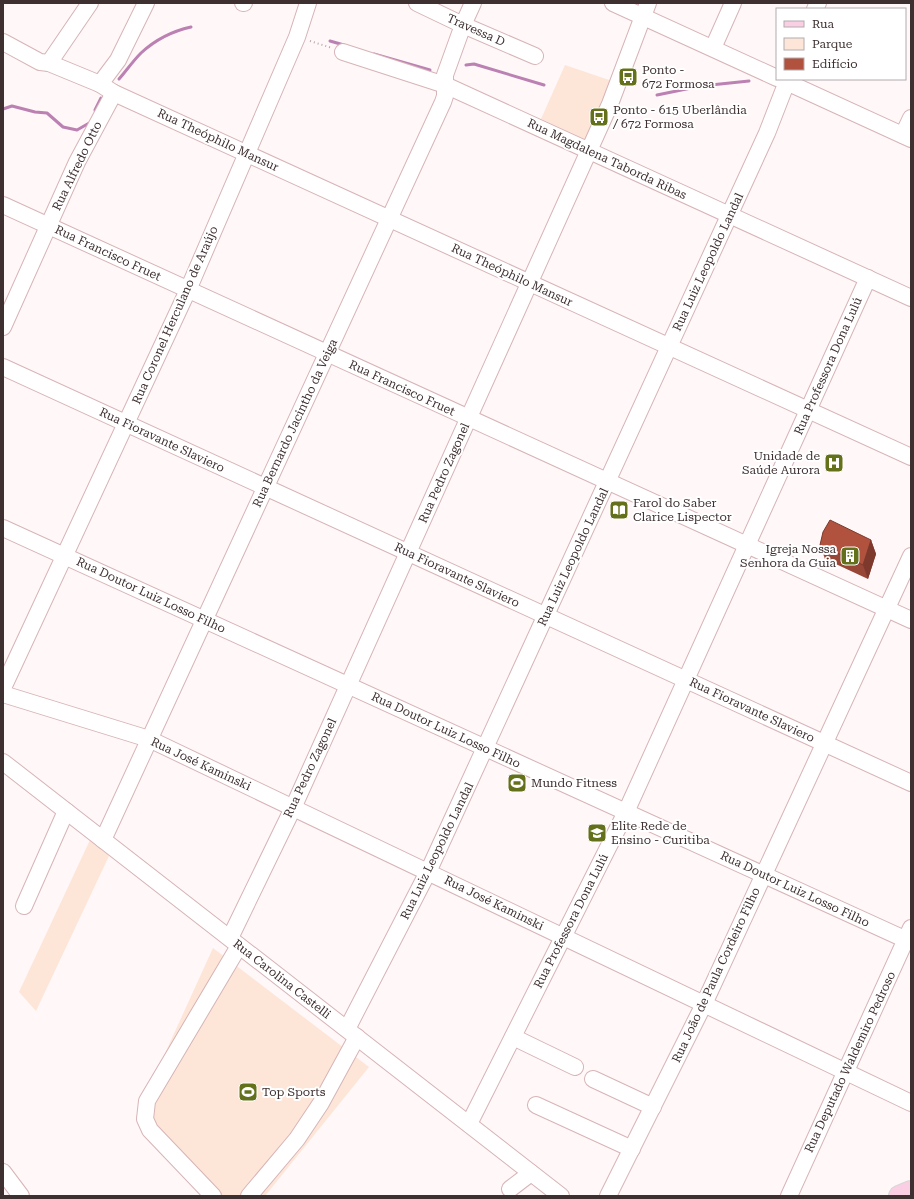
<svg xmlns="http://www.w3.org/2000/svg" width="914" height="1199" viewBox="0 0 914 1199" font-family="'Roboto Serif',serif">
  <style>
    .green { fill: #fde6d8 }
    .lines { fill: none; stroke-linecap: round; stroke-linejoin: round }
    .stream { stroke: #bb81b3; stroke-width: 3 }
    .minor-casing { stroke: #d7b4b7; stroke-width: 18 }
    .major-casing { stroke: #d8d6d6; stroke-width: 22 }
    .path { stroke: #b4a9aa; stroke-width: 2; stroke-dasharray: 1 3; stroke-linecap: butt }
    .minor { stroke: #fff; stroke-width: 16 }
    .major { stroke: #fbcfe3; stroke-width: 20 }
    .wall { fill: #984736 }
    .shaded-wall { fill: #7c392c }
    .building { fill: #b1523f; stroke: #7c392c }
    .labels { text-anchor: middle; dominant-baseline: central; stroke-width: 4; stroke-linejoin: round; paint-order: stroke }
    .street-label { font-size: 12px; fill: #3e3031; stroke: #fff }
    .poi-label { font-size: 12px; fill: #3e3031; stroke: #fff; text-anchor: start }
  </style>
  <rect width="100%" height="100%" fill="#fff7f8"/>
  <g class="green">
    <polygon points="565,65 615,82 588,141 541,119"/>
    <polygon points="90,840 109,856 36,1011 19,992"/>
    <polygon points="213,948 369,1067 265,1196 209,1196 136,1117"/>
  </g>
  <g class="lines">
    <g class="stream">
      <polyline points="330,41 344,45"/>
      <polyline points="374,54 430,70"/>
      <polyline points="466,65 474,64 544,85"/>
      <path d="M 119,79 C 126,71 133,61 141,53 C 155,40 173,31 191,27"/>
      <polyline points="657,95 701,86 749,81"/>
      <polyline points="3,109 12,106 35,112 47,113 63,127 77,130 91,122"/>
      <polyline points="96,114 95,110 101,98"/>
    </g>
    <defs>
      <g id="minor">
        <polyline points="243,3 244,3"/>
        <polyline points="417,3 463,25 535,56"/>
        <polyline points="613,3 777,78"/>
        <polyline points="815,9 818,3"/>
        <polyline points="3,42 40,62 49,63 100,84 114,93 911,457"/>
        <polyline points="713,48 733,3"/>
        <polyline points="343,52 445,85 911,298"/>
        <polyline points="49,63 90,3"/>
        <polyline points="780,79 911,139"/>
        <polyline points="100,84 118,60 146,3"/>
        <polyline points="903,135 911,118"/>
        <polyline points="3,205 911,620"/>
        <polyline points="3,327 77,162 114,93"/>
        <polyline points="3,367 911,783"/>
        <polyline points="3,528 911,942"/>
        <polyline points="3,688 188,290 297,37 308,3"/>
        <polyline points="3,694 149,739 911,1103"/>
        <polyline points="3,762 561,1196"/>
        <polyline points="103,840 443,102 445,96 445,75 463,25 473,3"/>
        <polyline points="24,906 66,811"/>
        <polyline points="230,938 293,808 610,104 648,3"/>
        <polyline points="347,1029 428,872 767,133 788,79"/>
        <polyline points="513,1037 575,1067"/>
        <polyline points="593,1079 653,1107"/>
        <polyline points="536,1105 632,1149"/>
        <polyline points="469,1124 626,812 868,278"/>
        <polyline points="3,1172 21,1196"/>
        <polyline points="510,1189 531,1173"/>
        <polyline points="213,1196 150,1130 145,1119 147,1101 239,946"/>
        <polyline points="249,1196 297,1139 321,1103 357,1037"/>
        <polyline points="608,1196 704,1004 911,556"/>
        <polyline points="789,1196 911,928"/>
      </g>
      <polyline id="major" points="899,1196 911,1191"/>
    </defs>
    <use href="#minor" class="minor-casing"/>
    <use href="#major" class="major-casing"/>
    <polyline class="path" points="310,41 332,48"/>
    <use href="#minor" class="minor"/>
    <use href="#major" class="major"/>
  </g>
  <polygon class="wall" points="871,540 876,554 868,579 825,559 820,545"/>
  <polygon class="shaded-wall" points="871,540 876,554 868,579 863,565"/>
  <polygon class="building" points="830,520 871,540 863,565 820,545 823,532"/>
  <defs>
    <symbol id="bus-square" viewBox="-11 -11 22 22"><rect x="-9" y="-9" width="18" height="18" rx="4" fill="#64701a" stroke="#fff"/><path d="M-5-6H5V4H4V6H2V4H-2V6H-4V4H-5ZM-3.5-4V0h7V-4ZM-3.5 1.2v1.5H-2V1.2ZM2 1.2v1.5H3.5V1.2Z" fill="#fff"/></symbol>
    <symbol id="hospital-square" viewBox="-11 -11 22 22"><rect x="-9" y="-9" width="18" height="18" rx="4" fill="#64701a" stroke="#fff"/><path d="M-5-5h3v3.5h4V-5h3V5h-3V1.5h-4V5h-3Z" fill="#fff"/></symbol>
    <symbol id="library-square" viewBox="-11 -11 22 22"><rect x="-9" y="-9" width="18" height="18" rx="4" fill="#64701a" stroke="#fff"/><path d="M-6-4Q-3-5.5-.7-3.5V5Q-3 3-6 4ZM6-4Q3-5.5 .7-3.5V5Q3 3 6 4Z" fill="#fff"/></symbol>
    <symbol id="building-square" viewBox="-11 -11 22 22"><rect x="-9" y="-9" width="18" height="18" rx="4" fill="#64701a" stroke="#fff"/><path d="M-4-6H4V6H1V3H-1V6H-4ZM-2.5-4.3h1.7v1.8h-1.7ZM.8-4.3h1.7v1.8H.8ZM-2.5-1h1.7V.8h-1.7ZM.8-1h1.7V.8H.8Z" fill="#fff"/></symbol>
    <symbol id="stadium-square" viewBox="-11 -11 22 22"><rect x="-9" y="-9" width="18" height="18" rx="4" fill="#64701a" stroke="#fff"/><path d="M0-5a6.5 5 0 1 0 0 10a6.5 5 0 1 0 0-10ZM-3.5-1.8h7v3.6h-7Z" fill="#fff"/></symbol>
    <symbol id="school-square" viewBox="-11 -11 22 22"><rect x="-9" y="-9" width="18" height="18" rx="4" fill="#64701a" stroke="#fff"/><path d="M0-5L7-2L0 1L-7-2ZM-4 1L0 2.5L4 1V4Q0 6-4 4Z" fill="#fff"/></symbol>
  </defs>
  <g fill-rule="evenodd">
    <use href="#bus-square" x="617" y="66" width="22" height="22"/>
    <use href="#bus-square" x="588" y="106" width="22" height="22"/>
    <use href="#hospital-square" x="823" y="452" width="22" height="22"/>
    <use href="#library-square" x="608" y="499" width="22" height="22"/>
    <use href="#building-square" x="839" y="545" width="22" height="22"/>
    <use href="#stadium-square" x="506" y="772" width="22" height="22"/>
    <use href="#school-square" x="586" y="822" width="22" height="22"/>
    <use href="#stadium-square" x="237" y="1081" width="22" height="22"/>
  </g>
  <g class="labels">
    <g class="street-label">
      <text transform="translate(476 30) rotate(24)">Travessa D</text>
      <text transform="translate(218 140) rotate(25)">Rua Theóphilo Mansur</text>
      <text transform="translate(607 159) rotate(25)">Rua Magdalena Taborda Ribas</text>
      <text transform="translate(77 166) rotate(-64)">Rua Alfredo Otto</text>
      <text transform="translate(108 253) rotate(25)">Rua Francisco Fruet</text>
      <text transform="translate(708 262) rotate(-65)">Rua Luiz Leopoldo Landal</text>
      <text transform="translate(512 275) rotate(25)">Rua Theóphilo Mansur</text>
      <text transform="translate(175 315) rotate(-66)">Rua Coronel Herculano de Araújo</text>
      <text transform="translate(828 366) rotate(-66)">Rua Professora Dona Lulú</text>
      <text transform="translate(402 388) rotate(25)">Rua Francisco Fruet</text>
      <text transform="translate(295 423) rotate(-65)">Rua Bernardo Jacintho da Veiga</text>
      <text transform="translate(162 440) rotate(25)">Rua Fioravante Slaviero</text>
      <text transform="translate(444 473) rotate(-66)">Rua Pedro Zagonel</text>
      <text transform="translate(573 557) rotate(-65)">Rua Luiz Leopoldo Landal</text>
      <text transform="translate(457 575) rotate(25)">Rua Fioravante Slaviero</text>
      <text transform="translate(151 595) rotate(25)">Rua Doutor Luiz Losso Filho</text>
      <text transform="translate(752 710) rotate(25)">Rua Fioravante Slaviero</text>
      <text transform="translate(446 730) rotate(25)">Rua Doutor Luiz Losso Filho</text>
      <text transform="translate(201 764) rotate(25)">Rua José Kaminski</text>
      <text transform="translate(310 768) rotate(-65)">Rua Pedro Zagonel</text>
      <text transform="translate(437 851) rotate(-64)">Rua Luiz Leopoldo Landal</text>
      <text transform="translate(795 889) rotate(25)">Rua Doutor Luiz Losso Filho</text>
      <text transform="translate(494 903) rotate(26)">Rua José Kaminski</text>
      <text transform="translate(571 921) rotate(-63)">Rua Professora Dona Lulú</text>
      <text transform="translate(716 975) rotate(-65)">Rua João de Paula Cordeiro Filho</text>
      <text transform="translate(282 979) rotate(38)">Rua Carolina Castelli</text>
      <text transform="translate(850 1062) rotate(-65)">Rua Deputado Waldemiro Pedroso</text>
    </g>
    <g class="poi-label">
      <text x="642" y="70">Ponto -<tspan x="642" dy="14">672 Formosa</tspan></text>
      <text x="613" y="110">Ponto - 615 Uberlândia<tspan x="613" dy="14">/ 672 Formosa</tspan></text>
      <text x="820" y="456" text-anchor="end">Unidade de<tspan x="820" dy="14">Saúde Aurora</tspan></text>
      <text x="633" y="503">Farol do Saber<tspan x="633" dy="14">Clarice Lispector</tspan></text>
      <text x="836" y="549" text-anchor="end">Igreja Nossa<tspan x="836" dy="14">Senhora da Guia</tspan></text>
      <text x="531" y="783">Mundo Fitness</text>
      <text x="611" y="826">Elite Rede de<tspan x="611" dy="14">Ensino - Curitiba</tspan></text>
      <text x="262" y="1092">Top Sports</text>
    </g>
  </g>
  <rect width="914" height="1199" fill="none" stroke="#3e3031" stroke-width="8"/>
  <rect x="776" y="8" width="130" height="72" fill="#ffffff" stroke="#b2acad"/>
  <rect x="784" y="21" width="20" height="6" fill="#fbcfe3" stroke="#b2acad"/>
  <text x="812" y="28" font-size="12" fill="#3e3031">Rua</text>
  <rect x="784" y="38" width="20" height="12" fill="#fde6d8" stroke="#b2acad"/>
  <text x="812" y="48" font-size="12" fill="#3e3031">Parque</text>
  <rect x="784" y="58" width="20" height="12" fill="#b1523f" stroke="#b2acad"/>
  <text x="812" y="68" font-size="12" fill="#3e3031">Edifício</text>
</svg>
